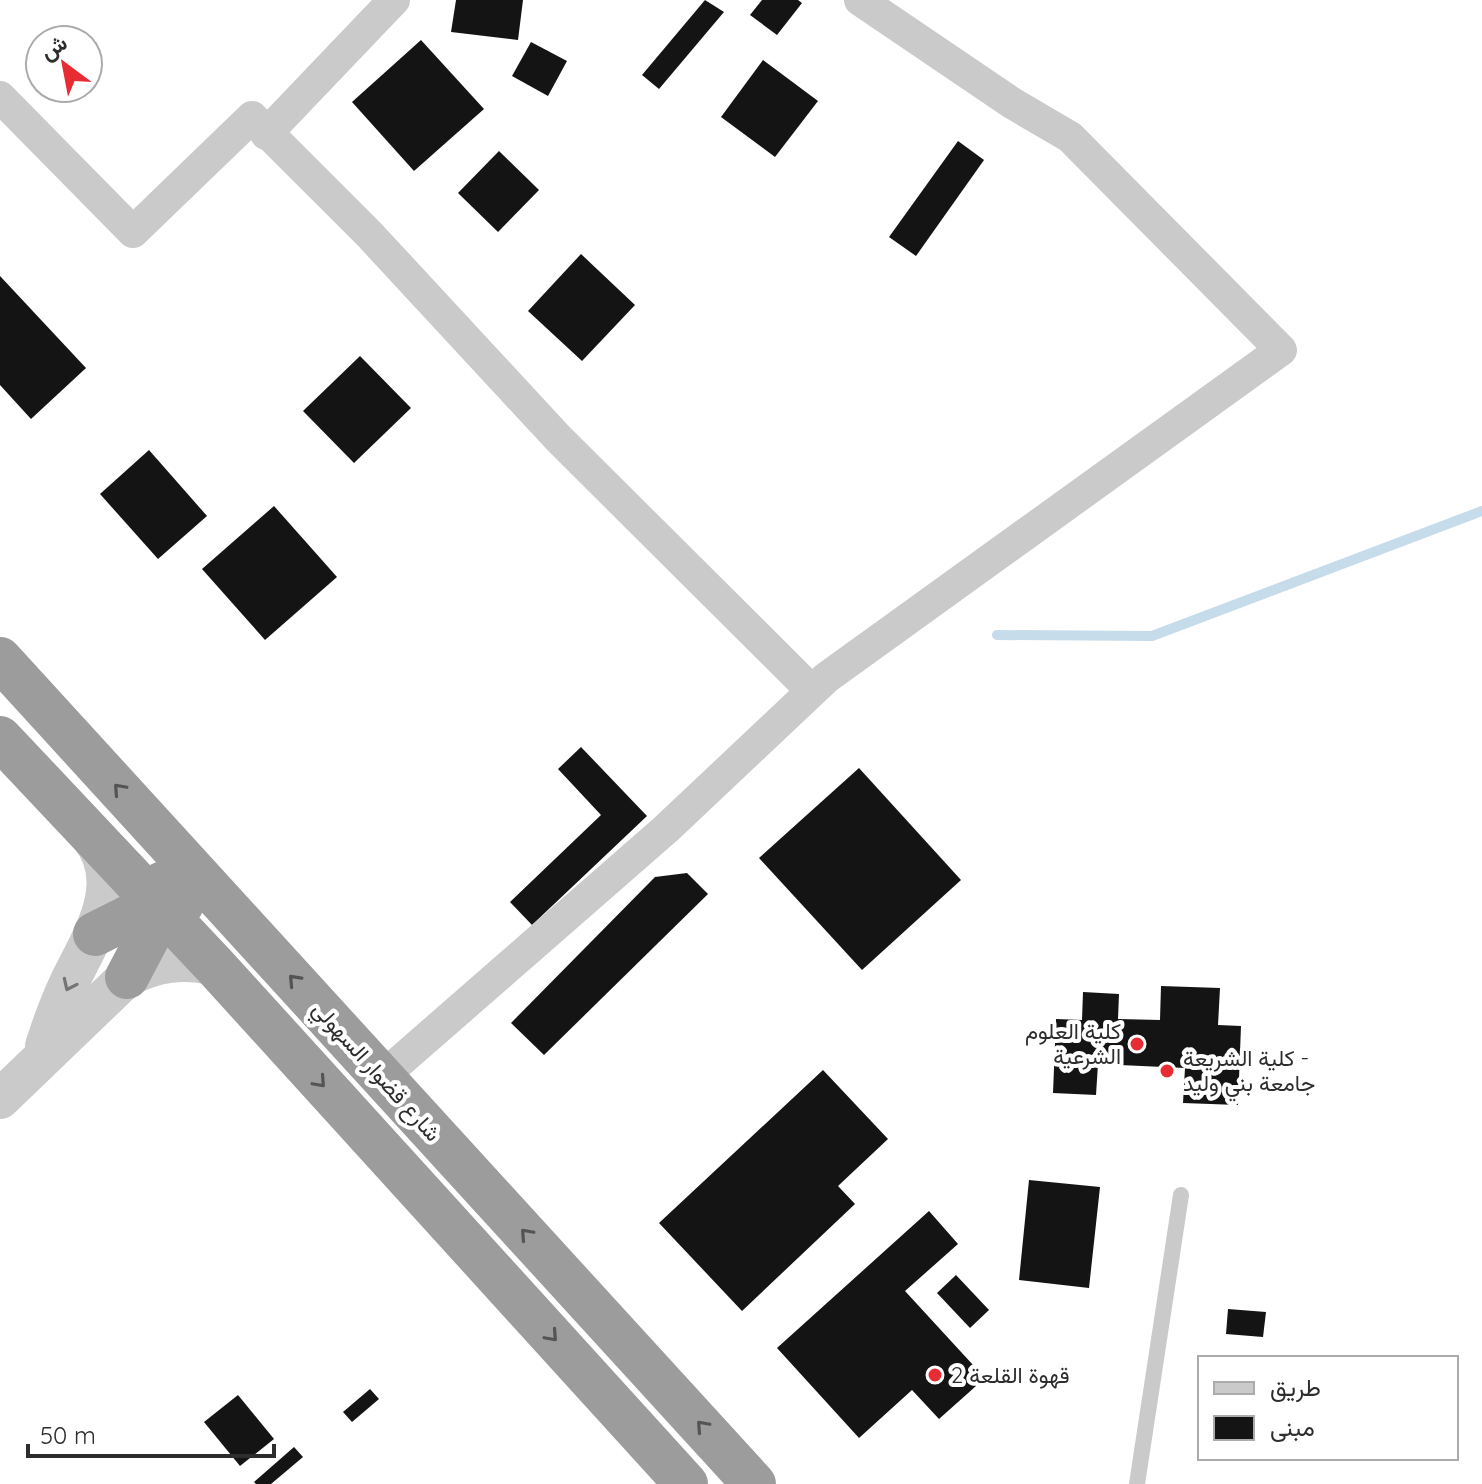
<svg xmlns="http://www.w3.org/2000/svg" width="1482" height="1484" viewBox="0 0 1482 1484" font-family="Quicksand,Vazirmatn,sans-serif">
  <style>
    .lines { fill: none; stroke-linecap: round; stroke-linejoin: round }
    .stream { stroke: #c6dceb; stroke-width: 10 }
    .building { fill: #141414 }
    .service { stroke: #cacaca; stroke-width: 16 }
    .minor { stroke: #cacaca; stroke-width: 32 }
    .tertiary { stroke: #cacaca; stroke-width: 40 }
    .trunk { stroke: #9c9c9c; stroke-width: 44 }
    .oneway { stroke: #545454 }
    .oneway2 { stroke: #747474 }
    .poi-dot { fill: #e72c34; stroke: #fff; stroke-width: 3 }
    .labels { text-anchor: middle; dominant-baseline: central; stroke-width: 8; stroke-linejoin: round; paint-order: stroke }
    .poi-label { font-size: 22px; fill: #2d2d2d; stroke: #fff; text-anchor: start }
    .street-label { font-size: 22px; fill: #2d2d2d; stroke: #fff }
  </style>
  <rect width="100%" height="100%" fill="#fff"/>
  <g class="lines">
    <polyline class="stream" points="997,635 1152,636 1482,511"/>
  </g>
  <g class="building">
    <polygon points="456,0 523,0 518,40 451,32"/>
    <polygon points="705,0 724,12 659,89 642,75"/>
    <polygon points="762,0 798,0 802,3 777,35 750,15"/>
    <polygon points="421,40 484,109 414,171 352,102"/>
    <polygon points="531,42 567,61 548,96 512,76"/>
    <polygon points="763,60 818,101 775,157 721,117"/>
    <polygon points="958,141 984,160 916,256 889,237"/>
    <polygon points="499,151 539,190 498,232 458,193"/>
    <polygon points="581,254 635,305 582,361 528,311"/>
    <polygon points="0,276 86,368 31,419 0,385"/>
    <polygon points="360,356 411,408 354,463 303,411"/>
    <polygon points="149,450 207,516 158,559 100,494"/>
    <polygon points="274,506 337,577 265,640 202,569"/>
    <polygon points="581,747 647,816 532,925 510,902 601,815 558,769"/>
    <polygon points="859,768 961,880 862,970 759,858"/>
    <polygon points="687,873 708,894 544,1055 511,1023 655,877"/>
    <polygon points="1161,986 1220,988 1218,1025 1241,1026 1238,1105 1183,1103 1185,1068 1098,1064 1096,1095 1053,1093 1056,1019 1082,1020 1083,992 1119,994 1118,1019 1160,1020"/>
    <polygon points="823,1070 888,1139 838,1186 855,1204 742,1311 659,1223"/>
    <polygon points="1029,1180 1100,1187 1089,1288 1019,1280"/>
    <polygon points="929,1211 958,1244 905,1291 985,1378 939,1419 912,1390 859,1438 777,1348"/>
    <polygon points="956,1275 989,1310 970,1328 937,1293"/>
    <polygon points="1228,1309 1266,1312 1263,1337 1226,1334"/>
    <polygon points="370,1389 379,1399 352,1422 343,1412"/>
    <polygon points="238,1395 274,1439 240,1466 204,1422"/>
    <polygon points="294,1447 303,1457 271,1484 256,1484 254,1482"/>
  </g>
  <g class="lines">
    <polyline class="service" points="1137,1484 1181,1195"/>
    <g class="minor">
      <polyline points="0,97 133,232 252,117 369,234 558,438 812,691"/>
      <polyline points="266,134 394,0"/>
      <polyline points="382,1077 666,829 826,678 1281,350 1070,137 1012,103 860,0"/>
    </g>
    <g class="tertiary">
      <path d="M 45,1046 C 52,1024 60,1002 70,981 C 92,936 128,883 90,836"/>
      <path d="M 0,1099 L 127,977 C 156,962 183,958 215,966"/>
    </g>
    <g class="trunk">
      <polyline points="0,659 754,1484"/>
      <polyline points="0,738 215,966 686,1484"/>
      <polyline points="95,934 137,913 182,904"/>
      <polyline points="127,977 154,926 163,883"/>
    </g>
  </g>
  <defs><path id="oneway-chevron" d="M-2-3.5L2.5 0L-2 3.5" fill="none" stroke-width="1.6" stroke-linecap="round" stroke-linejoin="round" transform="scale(2)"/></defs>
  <g class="oneway">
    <use href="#oneway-chevron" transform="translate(119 789) rotate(-132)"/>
    <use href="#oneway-chevron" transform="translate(294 980) rotate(-133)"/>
    <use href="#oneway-chevron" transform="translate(320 1082) rotate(48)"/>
    <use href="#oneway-chevron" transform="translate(526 1234) rotate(-132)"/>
    <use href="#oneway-chevron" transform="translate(552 1336) rotate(48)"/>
    <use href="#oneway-chevron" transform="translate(702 1426) rotate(-132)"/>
  </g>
  <use class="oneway2" href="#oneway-chevron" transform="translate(69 985) rotate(115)"/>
  <g class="poi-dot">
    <circle cx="1137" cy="1044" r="8"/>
    <circle cx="1167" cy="1071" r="8"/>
    <circle cx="935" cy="1375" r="8"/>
  </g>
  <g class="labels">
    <g class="poi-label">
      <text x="1121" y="1031" text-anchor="end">كلية العلوم<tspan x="1121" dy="25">الشرعية</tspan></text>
      <text x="1183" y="1058">كلية الشريعة -<tspan x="1183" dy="25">جامعة بني وليد</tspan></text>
      <text x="951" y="1375">قهوة القلعة 2</text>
    </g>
    <g class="street-label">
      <text transform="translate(377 1071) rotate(48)">شارع قضوار السهولي</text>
    </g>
  </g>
  <rect x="1198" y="1356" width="260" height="104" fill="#ffffff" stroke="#ababab" stroke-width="2"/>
  <rect x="1214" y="1382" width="40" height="12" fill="#cacaca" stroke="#ababab" stroke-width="2"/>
  <text x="1270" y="1396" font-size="24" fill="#2d2d2d">طريق</text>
  <rect x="1214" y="1416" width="40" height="24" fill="#141414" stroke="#ababab" stroke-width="2"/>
  <text x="1270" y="1436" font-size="24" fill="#2d2d2d">مبنى</text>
  <g transform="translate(64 64) rotate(328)"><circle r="38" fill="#ffffff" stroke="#ababab" stroke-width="2"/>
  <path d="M0-6L14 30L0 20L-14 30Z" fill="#e72c34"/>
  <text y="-12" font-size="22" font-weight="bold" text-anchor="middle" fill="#2d2d2d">ش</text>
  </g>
  <path d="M28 1444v12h246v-12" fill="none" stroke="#2d2d2d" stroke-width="4"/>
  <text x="40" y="1444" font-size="24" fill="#2d2d2d" stroke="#ffffff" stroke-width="6" paint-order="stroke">50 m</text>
</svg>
